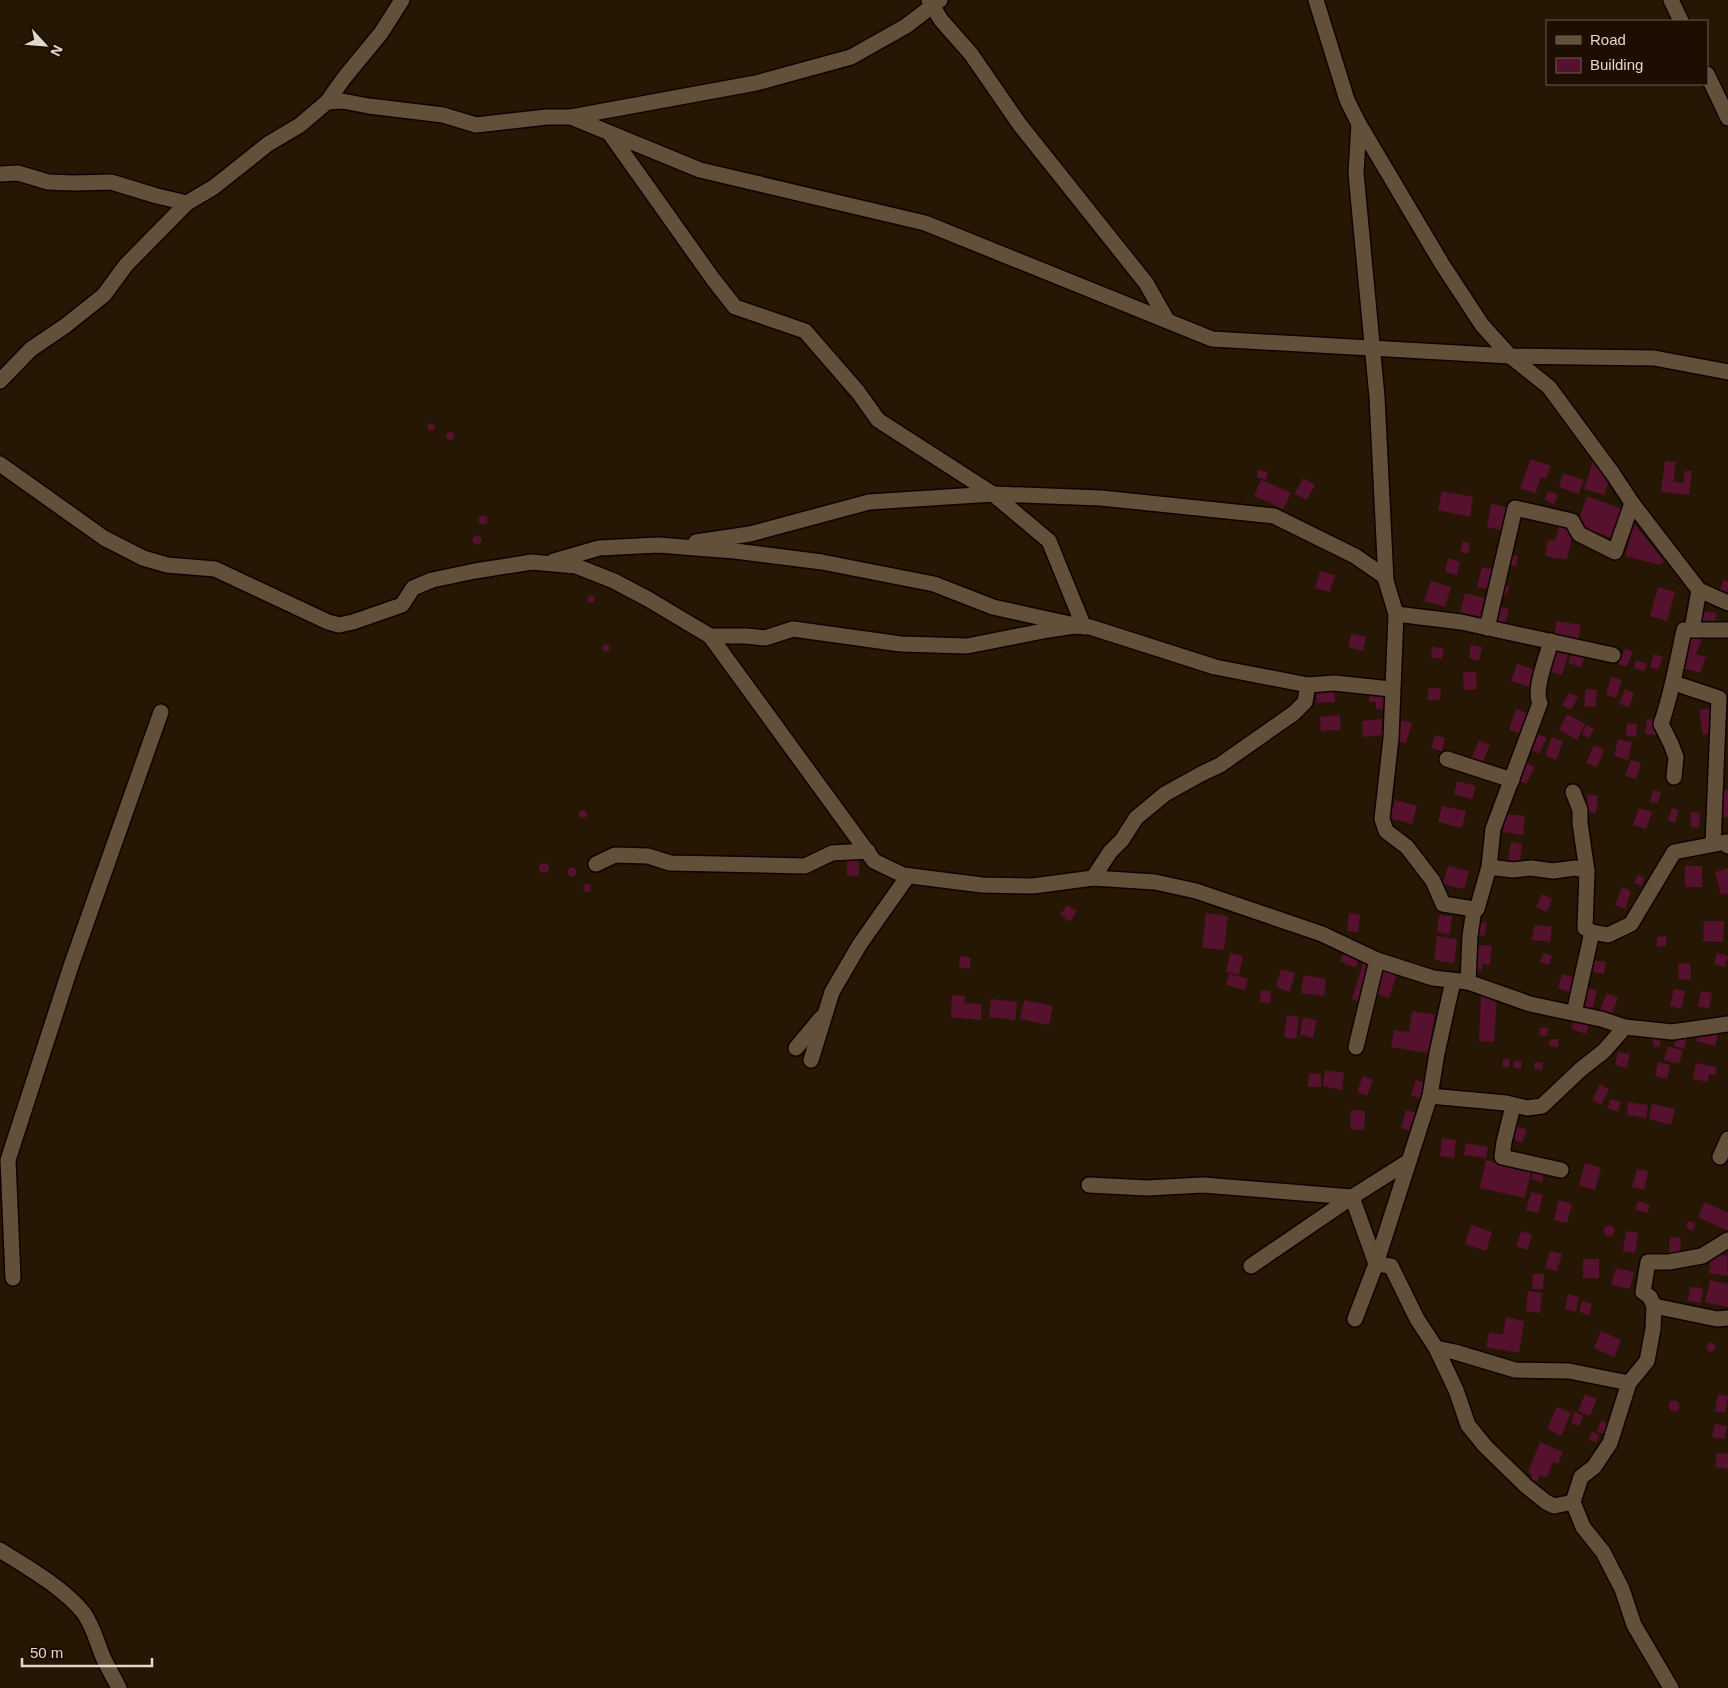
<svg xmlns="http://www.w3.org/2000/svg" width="1728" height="1688" viewBox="0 0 1728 1688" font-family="Arial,sans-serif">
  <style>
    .building { fill: #56112f }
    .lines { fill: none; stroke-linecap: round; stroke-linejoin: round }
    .minor-casing { stroke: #0e0300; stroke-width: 18 }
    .minor { stroke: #62503b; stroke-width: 15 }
  </style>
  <rect width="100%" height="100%" fill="#261704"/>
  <g class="building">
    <circle cx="431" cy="427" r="3.5"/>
    <circle cx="450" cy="436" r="4"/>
    <polygon points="1531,459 1551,466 1546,479 1541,477 1535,494 1520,488"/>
    <polygon points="1594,459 1610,478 1604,495 1584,489"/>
    <polygon points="1665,461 1676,462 1673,482 1683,483 1685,471 1692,471 1689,495 1661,492"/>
    <polygon points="1258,470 1268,472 1266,480 1257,477"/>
    <polygon points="1563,473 1584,480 1579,494 1559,487"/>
    <polygon points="1303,478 1315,485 1307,500 1295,494"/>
    <polygon points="1261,480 1291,493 1283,509 1254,496"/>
    <polygon points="1442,491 1473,497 1470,517 1438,510"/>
    <polygon points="1548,491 1558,495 1554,504 1545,500"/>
    <polygon points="1587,496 1622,509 1612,538 1577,525"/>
    <polygon points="1491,504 1510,508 1505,531 1487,527"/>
    <circle cx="483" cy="520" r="4.5"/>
    <polygon points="1559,524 1574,527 1567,560 1545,556 1548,540 1555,541"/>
    <polygon points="1634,524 1664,561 1660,565 1625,556"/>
    <circle cx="477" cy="540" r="4.5"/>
    <polygon points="1463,541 1470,543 1468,554 1460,552"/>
    <polygon points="1508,554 1518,556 1516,566 1506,564"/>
    <polygon points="1448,558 1460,562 1457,575 1445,572"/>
    <polygon points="1482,567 1496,570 1492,590 1477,587"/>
    <polygon points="1320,571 1335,575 1330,592 1315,588"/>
    <polygon points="1723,580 1728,581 1728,592 1720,590"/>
    <polygon points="1431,581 1451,587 1445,607 1424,601"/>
    <polygon points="1503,584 1509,586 1507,595 1501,594"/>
    <polygon points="1658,587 1675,592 1667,621 1650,616"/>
    <polygon points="1465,593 1489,599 1484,618 1460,612"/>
    <circle cx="591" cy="599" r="3.5"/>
    <polygon points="1499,606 1509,609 1504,625 1494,622"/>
    <polygon points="1699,611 1716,613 1715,625 1698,623"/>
    <polygon points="1557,621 1581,625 1578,642 1554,637"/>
    <polygon points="1351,634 1366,637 1363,651 1348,647"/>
    <polygon points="1689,634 1702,638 1696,654 1706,657 1700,673 1678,666"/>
    <polygon points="1553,644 1570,649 1562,675 1545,670"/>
    <circle cx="606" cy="648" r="3.5"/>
    <polygon points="1471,645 1482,647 1479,661 1469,658"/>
    <polygon points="1432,647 1444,648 1442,659 1431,657"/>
    <polygon points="1573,648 1586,652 1581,667 1568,663"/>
    <polygon points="1625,648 1633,652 1626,667 1618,664"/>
    <polygon points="1654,654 1663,657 1658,670 1650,667"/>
    <polygon points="1636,660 1647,664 1644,671 1634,668"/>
    <polygon points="1517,664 1539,671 1533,688 1511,681"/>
    <polygon points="1463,672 1476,672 1477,689 1464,690"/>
    <polygon points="1611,677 1622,680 1616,698 1606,695"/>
    <polygon points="1428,688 1441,688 1440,700 1428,700"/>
    <polygon points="1334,689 1335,702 1317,703 1316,691"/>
    <polygon points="1586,689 1597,690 1595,707 1584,706"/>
    <polygon points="1625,689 1634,693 1629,707 1619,704"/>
    <polygon points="1370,692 1388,693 1387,710 1376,709 1376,702 1369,702"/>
    <polygon points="1569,693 1578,697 1571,710 1562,705"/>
    <polygon points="1712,708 1715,733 1703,735 1699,710"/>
    <polygon points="1516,709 1531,714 1525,735 1509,730"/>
    <polygon points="1567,714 1585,724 1577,740 1559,730"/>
    <polygon points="1340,715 1341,730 1321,731 1320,717"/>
    <polygon points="1382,719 1383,735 1363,737 1362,721"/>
    <polygon points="1647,719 1657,720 1656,735 1645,734"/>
    <polygon points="1401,720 1412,723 1406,743 1395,740"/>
    <polygon points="1627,723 1637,724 1636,737 1626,736"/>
    <polygon points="1586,725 1594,729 1589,738 1582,734"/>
    <polygon points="1539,734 1547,738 1539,754 1530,749"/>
    <polygon points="1435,735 1445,738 1442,751 1431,748"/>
    <polygon points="1552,737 1563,741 1556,760 1545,755"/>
    <polygon points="1618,739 1632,742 1628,760 1614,756"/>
    <polygon points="1479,740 1490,745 1482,763 1471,759"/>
    <polygon points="1594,745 1604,750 1597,767 1586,763"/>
    <polygon points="1631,760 1641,763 1636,779 1625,776"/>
    <polygon points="1524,761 1535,767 1526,784 1515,779"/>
    <polygon points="1457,781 1476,786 1472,799 1454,794"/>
    <polygon points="1653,790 1661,792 1658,803 1650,802"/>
    <polygon points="1720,790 1728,790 1728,817 1719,817"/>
    <polygon points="1588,794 1598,796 1596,813 1586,811"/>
    <polygon points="1395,800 1417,806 1412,824 1390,818"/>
    <polygon points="1442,806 1466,811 1462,828 1438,822"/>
    <polygon points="1639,808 1652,812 1646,829 1633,825"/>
    <polygon points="1672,808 1679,810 1675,823 1668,820"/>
    <circle cx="583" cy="814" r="4"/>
    <polygon points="1691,812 1700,813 1699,827 1691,827"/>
    <polygon points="1505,814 1525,816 1523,835 1503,832"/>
    <polygon points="1511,842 1522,844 1520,862 1508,861"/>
    <rect x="847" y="858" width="12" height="18"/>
    <circle cx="544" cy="868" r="5"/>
    <polygon points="1448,866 1469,871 1464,889 1443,884"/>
    <rect x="1685" y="866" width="17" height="21"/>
    <circle cx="572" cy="872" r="4.5"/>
    <polygon points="1728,868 1728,893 1721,895 1715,872"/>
    <polygon points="1638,875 1645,878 1641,886 1634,883"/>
    <circle cx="587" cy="888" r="4"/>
    <polygon points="1622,887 1631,891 1625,909 1615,905"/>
    <polygon points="1542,894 1552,899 1547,912 1536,907"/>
    <polygon points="1067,905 1077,911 1070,922 1060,915"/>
    <polygon points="1206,913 1228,916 1224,950 1202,948"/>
    <polygon points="1349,913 1360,915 1358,932 1347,931"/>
    <polygon points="1439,915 1452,916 1450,934 1437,932"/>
    <polygon points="1475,921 1487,923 1484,936 1472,934"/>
    <polygon points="1704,921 1724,921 1723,942 1703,941"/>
    <polygon points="1534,925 1552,927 1550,942 1532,940"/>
    <polygon points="1437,936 1457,939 1454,963 1434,960"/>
    <polygon points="1666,936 1666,946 1657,947 1657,937"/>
    <polygon points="1473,945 1492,946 1490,965 1482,964 1482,971 1473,970"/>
    <polygon points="1344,952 1359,960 1355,968 1340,961"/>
    <polygon points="1230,953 1243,956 1239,975 1226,972"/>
    <polygon points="1543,953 1552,956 1549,965 1540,962"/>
    <polygon points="1717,953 1728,956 1725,967 1714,964"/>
    <polygon points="960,956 971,958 969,969 959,967"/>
    <polygon points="1586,959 1606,962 1604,974 1584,970"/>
    <polygon points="1363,962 1371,964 1360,1002 1352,999"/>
    <polygon points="1690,963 1691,979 1679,980 1678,964"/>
    <polygon points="1379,967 1397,973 1389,998 1371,992"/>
    <polygon points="1281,969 1295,973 1290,992 1276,987"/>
    <polygon points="1229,974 1248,978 1245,990 1226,985"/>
    <polygon points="1562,974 1578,978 1573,993 1558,988"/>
    <polygon points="1304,975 1326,979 1324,996 1301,993"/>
    <polygon points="1588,988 1597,991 1592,1009 1582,1006"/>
    <polygon points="1674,989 1685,991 1681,1009 1670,1006"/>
    <polygon points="1261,990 1271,991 1270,1003 1260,1002"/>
    <polygon points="1701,991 1712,993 1709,1009 1698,1006"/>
    <polygon points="1607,993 1618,998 1611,1015 1600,1010"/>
    <polygon points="952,995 965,996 964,1003 982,1004 981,1020 951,1017"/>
    <polygon points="1481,996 1497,996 1494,1042 1479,1041"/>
    <polygon points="991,999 1017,1002 1015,1020 989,1017"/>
    <polygon points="1024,1000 1053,1006 1049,1025 1020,1019"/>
    <polygon points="1412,1011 1435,1015 1428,1053 1391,1047 1394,1030 1409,1032"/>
    <polygon points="1287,1015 1299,1017 1296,1039 1284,1037"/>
    <polygon points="1303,1017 1317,1020 1313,1038 1300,1035"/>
    <polygon points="1574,1020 1589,1024 1586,1034 1571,1029"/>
    <polygon points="1540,1028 1548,1028 1547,1036 1539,1035"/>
    <polygon points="1699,1029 1718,1034 1715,1046 1696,1041"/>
    <polygon points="1677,1034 1687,1037 1684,1049 1674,1046"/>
    <polygon points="1659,1038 1661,1046 1654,1047 1652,1040"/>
    <polygon points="1550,1039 1558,1039 1558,1047 1549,1046"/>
    <polygon points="1668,1046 1683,1051 1679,1064 1664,1060"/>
    <polygon points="1618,1052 1630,1054 1627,1068 1615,1065"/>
    <polygon points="1503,1059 1510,1059 1509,1067 1502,1067"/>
    <polygon points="1514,1061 1522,1061 1521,1069 1513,1068"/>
    <polygon points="1535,1062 1543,1063 1542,1070 1534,1069"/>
    <polygon points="1658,1062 1670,1065 1667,1079 1655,1076"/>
    <polygon points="1696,1063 1717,1067 1715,1075 1709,1074 1708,1082 1693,1079"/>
    <polygon points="1325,1070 1344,1073 1342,1090 1323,1086"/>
    <polygon points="1309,1073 1321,1074 1321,1087 1308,1087"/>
    <polygon points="1363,1076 1373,1080 1367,1096 1357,1092"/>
    <polygon points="1416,1080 1427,1083 1422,1099 1411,1095"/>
    <polygon points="1600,1084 1609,1089 1601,1105 1592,1100"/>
    <polygon points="1610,1099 1621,1102 1618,1112 1608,1108"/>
    <polygon points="1628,1102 1648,1105 1646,1118 1627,1115"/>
    <polygon points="1652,1104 1675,1109 1671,1125 1649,1119"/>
    <polygon points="1351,1110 1365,1111 1364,1130 1350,1129"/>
    <polygon points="1406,1110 1418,1113 1413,1132 1401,1128"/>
    <polygon points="1514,1125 1527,1130 1522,1143 1510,1138"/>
    <polygon points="1442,1138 1456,1140 1454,1158 1440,1156"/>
    <polygon points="1466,1143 1488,1147 1486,1158 1464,1155"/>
    <polygon points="1486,1160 1531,1171 1525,1198 1480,1188"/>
    <polygon points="1585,1163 1601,1168 1595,1190 1579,1185"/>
    <polygon points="1637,1169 1648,1171 1644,1190 1632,1187"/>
    <polygon points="1533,1172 1543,1174 1542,1182 1531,1179"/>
    <polygon points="1531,1192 1543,1195 1538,1213 1526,1210"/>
    <polygon points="1559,1200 1572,1204 1567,1223 1554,1220"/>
    <polygon points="1638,1201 1650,1205 1647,1213 1635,1209"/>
    <polygon points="1705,1202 1728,1213 1728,1231 1698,1217"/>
    <polygon points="1688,1221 1695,1223 1693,1231 1686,1228"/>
    <polygon points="1471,1225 1492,1232 1486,1251 1465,1244"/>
    <circle cx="1609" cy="1231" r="5.5"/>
    <polygon points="1521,1231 1532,1235 1527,1250 1516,1246"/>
    <polygon points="1626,1231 1638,1233 1635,1253 1623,1251"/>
    <polygon points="1670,1237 1681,1238 1680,1255 1669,1255"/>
    <polygon points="1727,1248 1728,1276 1709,1273 1712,1253 1726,1256"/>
    <polygon points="1550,1251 1562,1254 1557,1271 1545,1268"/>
    <rect x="1583" y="1259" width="16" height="19"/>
    <polygon points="1616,1268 1634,1272 1630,1289 1611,1285"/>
    <polygon points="1533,1274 1544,1274 1543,1289 1532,1289"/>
    <polygon points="1710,1280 1728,1284 1728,1307 1705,1302"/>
    <polygon points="1690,1287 1703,1288 1701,1303 1688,1301"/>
    <polygon points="1528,1291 1542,1293 1540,1313 1526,1311"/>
    <polygon points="1568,1294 1579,1297 1576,1312 1565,1309"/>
    <polygon points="1582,1301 1592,1304 1589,1315 1579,1312"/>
    <polygon points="1506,1317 1524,1321 1519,1353 1486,1347 1489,1332 1503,1335"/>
    <polygon points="1601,1331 1621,1340 1614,1357 1594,1348"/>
    <circle cx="1711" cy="1347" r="4.5"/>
    <polygon points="1585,1394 1597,1399 1590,1416 1578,1411"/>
    <polygon points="1718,1394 1728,1396 1725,1413 1715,1411"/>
    <circle cx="1674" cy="1406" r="5.5"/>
    <polygon points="1557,1407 1571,1413 1561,1436 1547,1429"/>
    <polygon points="1575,1412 1583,1416 1579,1426 1571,1423"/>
    <polygon points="1601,1421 1611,1424 1608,1435 1597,1432"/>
    <polygon points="1715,1424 1727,1426 1724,1439 1712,1437"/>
    <polygon points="1592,1432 1599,1435 1597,1442 1589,1440"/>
    <polygon points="1540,1442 1563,1452 1558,1464 1553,1462 1547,1477 1540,1475 1537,1482 1530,1479 1532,1474 1528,1472"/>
    <polygon points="1717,1453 1728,1454 1728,1469 1715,1467"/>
  </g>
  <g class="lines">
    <defs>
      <g id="minor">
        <polyline points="929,0 941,20 971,54 1020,125 1146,283 1167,320"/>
        <polyline points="1316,0 1347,100 1359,124 1442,264 1482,325 1510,356 1549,387 1613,474 1632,503 1699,590 1728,603"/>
        <polyline points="1671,0 1681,21"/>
        <polyline points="1707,74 1728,118"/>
        <polyline points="327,102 344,78 381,33 402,0"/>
        <polyline points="571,117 700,170 925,223 1212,339 1510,356 1654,358 1728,372"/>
        <polyline points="1359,124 1356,173 1377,397 1386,581"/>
        <polyline points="0,174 18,173 48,182 74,183 111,182 157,196 187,203"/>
        <polyline points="0,381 31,349 65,326 104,295 126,265 187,203 214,187 268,144 300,125 327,102 342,101 369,106 443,115 476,125 547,117 571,117 756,83 851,57 906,26 940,0"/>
        <polyline points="0,464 104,538 143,558 167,565 215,569 328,622 339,625 353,622 402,605 413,588 432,580 475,571 532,562 576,566 614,581 648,599 710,636 746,636 765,638 793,629 901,644 967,646 1048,630 1074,626 1090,627 1215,667 1308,685 1334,683 1391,689"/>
        <polyline points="696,542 750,534 869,502 993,494 1101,498 1274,516 1355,556 1384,576 1386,581 1396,614 1391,738 1382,819 1386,831 1407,847 1433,881 1443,904 1474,909"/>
        <polyline points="554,561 599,548 658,545 735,551 822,562 934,584 993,607 1084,627 1049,541 993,494 878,420 858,392 805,331 735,307 713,279 610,134"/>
        <polyline points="1396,614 1461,622 1613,655"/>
        <polyline points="1487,628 1515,508 1572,521 1579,534 1615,552 1632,503"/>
        <polyline points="1692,629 1699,590"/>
        <polyline points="710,636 874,861 903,875 982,885 1033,886 1093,878 1155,882 1196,891 1322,934 1377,960 1433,978 1468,982 1530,1004 1601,1019 1625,1027 1672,1032 1728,1024"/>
        <polyline points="1674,683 1719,698 1713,844"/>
        <polyline points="1447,759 1512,780"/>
        <path d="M 1674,777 L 1676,757 L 1671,744 L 1661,724 C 1672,693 1677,662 1684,630 L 1728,630"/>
        <polyline points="1573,792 1580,810 1580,823 1587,871 1585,928 1592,932 1574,1013"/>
        <polyline points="596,864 615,855 648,856 670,863 805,866 832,853 868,851"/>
        <polyline points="1489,867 1513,870 1531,868 1553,871 1575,868 1587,871"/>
        <polyline points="1093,878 1110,852 1122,840 1136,818 1165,794 1201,774 1220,765 1294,713 1305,702 1308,685"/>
        <polyline points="1592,932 1608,935 1631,924 1674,852 1726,842 1728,846"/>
        <polyline points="1453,981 1437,1053 1430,1096 1376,1264 1391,1266 1417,1319 1436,1348 1456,1390 1468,1425 1485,1446 1526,1486 1546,1502 1554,1506 1573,1502 1581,1477 1594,1467 1610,1443 1629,1383 1647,1361 1653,1329 1654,1306 1650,1297 1643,1292 1648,1262 1669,1262 1702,1256 1728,1240"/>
        <path d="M 1468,982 L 1470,936 L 1474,909 L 1477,909 L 1489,867 L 1493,829 L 1540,703 C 1533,690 1547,657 1551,641"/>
        <polyline points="1356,1047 1377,960"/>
        <polyline points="796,1048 821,1018"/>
        <polyline points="811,1060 832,992 860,944 908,876"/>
        <polyline points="1430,1096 1506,1103 1527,1108 1542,1106 1580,1070 1604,1051 1625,1027"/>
        <polyline points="1513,1106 1504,1142 1502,1157 1561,1170"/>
        <polyline points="1720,1157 1728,1139"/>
        <polyline points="1089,1185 1147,1188 1203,1185 1352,1197 1376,1264 1355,1319"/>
        <polyline points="1251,1266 1352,1197 1409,1161"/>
        <polyline points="13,1278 8,1160 71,966 161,712"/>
        <polyline points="1654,1306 1717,1319 1728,1318"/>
        <polyline points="1436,1348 1455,1352 1515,1370 1569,1371 1629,1383"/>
        <polyline points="1573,1502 1583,1527 1603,1552 1622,1589 1634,1625 1671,1688"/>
        <path d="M 0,1550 C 28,1568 61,1586 83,1612 C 93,1625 97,1643 103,1657 C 108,1668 114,1678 119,1688"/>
      </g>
    </defs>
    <use href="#minor" class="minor-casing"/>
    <use href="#minor" class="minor"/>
  </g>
  <rect x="1546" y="20" width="162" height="65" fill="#1c0e00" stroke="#6b5e51"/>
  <rect x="1556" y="36" width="25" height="8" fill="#62503b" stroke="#6b5e51"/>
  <text x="1590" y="45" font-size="15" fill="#e1d7ca">Road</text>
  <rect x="1556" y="58" width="25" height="15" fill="#56112f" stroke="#6b5e51"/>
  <text x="1590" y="70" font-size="15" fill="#e1d7ca">Building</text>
  <g transform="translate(45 45) rotate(116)" stroke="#1c0e00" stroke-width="4" paint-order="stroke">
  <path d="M0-4L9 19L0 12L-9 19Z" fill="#e1d7ca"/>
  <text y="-8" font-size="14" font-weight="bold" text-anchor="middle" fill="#e1d7ca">N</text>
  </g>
  <path d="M22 1658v8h130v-8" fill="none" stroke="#e1d7ca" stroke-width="2.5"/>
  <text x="30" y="1658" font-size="15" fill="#e1d7ca" stroke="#1c0e00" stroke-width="4" paint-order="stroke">50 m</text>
</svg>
